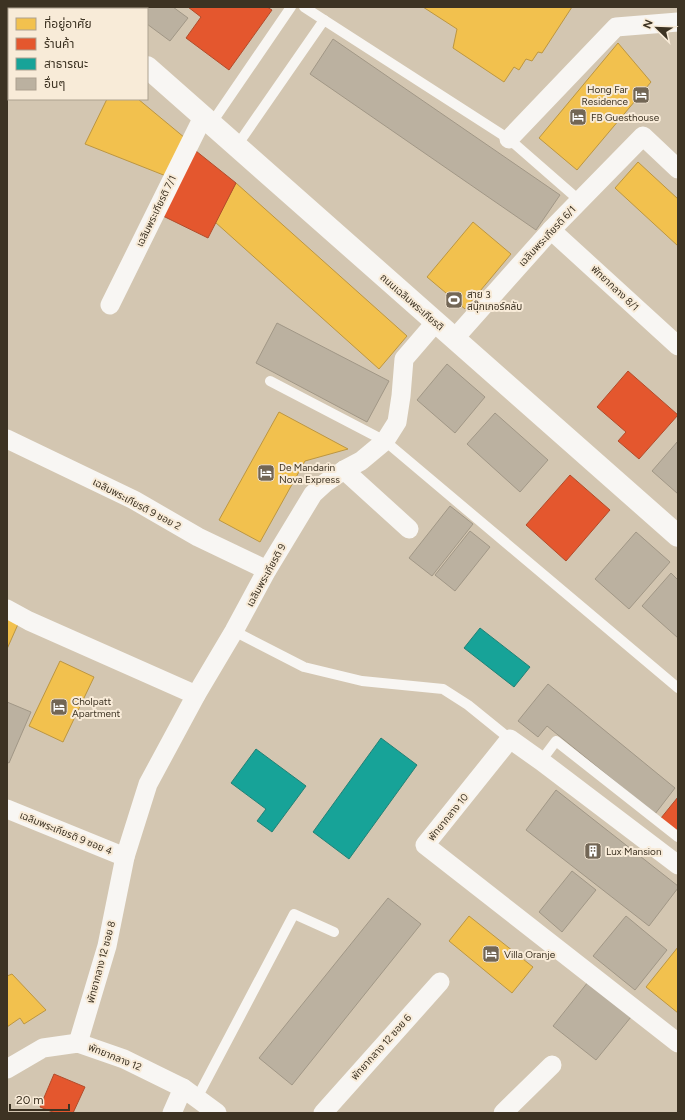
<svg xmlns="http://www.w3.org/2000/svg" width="685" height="1120" viewBox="0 0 685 1120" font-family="Figtree,'Noto Sans Thai',sans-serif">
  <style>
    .homes { fill: #f2c14e; stroke: #bc9641 }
    .shops { fill: #e4572e; stroke: #b24c2b }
    .public { fill: #17a398; stroke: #228175 }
    .building { fill: #bbb1a0; stroke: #a19786 }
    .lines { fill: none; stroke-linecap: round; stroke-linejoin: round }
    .service { stroke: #f8f6f3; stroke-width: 10 }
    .minor { stroke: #f8f6f3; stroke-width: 19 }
    .secondary { stroke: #f8f6f3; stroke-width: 22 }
    .labels { text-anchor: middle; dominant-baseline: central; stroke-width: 4; stroke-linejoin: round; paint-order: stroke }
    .poi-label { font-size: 10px; fill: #3d3323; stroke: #f8ebd8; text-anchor: start }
    .street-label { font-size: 10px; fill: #3d3323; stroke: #f8ebd8 }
  </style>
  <rect width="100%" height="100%" fill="#d3c6b1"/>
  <g class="homes">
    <polygon points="423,7 572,7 542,53 538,52 532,61 526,59 519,70 514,67 504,82 453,48 457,29"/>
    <polygon points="618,43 651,82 577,170 539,138"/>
    <polygon points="107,99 138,99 185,138 166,176 85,144"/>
    <polygon points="638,162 678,199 678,246 615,188"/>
    <polygon points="236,183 407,336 379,369 215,222"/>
    <polygon points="473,222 511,254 465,309 427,277"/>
    <polygon points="279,412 348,449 305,461 260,542 219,520"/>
    <polygon points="7,617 19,622 7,649"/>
    <polygon points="60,661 94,677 63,742 29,726"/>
    <polygon points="469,916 533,967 512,993 449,941"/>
    <polygon points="678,947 678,1013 646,987"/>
    <polygon points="12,974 46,1010 24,1024 20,1018 7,1027 7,976"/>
  </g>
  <g class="shops">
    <polygon points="188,7 267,7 272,10 229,70 186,38 201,17"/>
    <polygon points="196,151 236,183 208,238 163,216"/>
    <polygon points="628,371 678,415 639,459 618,441 626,432 597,407"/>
    <polygon points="570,475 610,510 566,561 526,525"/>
    <polygon points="678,797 678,832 661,818"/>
    <polygon points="54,1074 85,1087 73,1113 55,1113 40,1107"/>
  </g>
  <g class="public">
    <polygon points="480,628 530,667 514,687 464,648"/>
    <polygon points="381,738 417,765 349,859 313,832"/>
    <polygon points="256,749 306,786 272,832 257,821 266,809 231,783"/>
  </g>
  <g class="building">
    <polygon points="7,7 25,7 24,9 9,9 9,18 7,17"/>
    <polygon points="131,7 173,7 188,18 170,41 147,24 147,9 129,9"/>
    <polygon points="333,39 560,195 536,230 310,74"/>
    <polygon points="277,323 389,381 367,422 256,363"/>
    <polygon points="447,364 485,397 455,433 417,400"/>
    <polygon points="495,413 548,460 520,492 467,444"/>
    <polygon points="678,441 678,494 652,471"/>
    <polygon points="450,506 473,524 432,576 409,558"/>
    <polygon points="470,531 490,547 455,591 435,575"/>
    <polygon points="636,532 670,562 629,609 595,579"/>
    <polygon points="671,573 678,580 678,638 642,606"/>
    <polygon points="548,684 675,788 655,814 547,726 538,737 518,721"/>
    <polygon points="7,702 31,712 9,763 7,762"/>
    <polygon points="556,790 678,886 678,888 649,926 526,830"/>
    <polygon points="572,871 596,890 562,932 539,912"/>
    <polygon points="388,898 421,924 292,1085 259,1058"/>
    <polygon points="626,916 667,950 635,990 593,956"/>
    <polygon points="588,982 631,1017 596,1060 553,1026"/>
  </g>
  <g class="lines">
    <g class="service">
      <polyline points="304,7 324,20"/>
      <polyline points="37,9 38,7"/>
      <polyline points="7,88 9,82"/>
      <polyline points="211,124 291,7"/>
      <polyline points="236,147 324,20 509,139 580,201"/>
      <polyline points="270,381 385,441 678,688"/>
      <polyline points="234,631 304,667 362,681 443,689 468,705 510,739"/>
      <polyline points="541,761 556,741 678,837"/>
      <polyline points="197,1098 294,914 334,932"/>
    </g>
    <g class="minor">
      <polyline points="509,139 616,27 678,22"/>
      <polyline points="551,230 678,346"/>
      <polyline points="110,305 203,117"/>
      <polyline points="454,339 551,230 643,136 678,169"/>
      <polyline points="7,439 134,500 198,537 267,570"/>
      <polyline points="344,470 409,529"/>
      <polyline points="7,609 29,621 196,695"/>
      <polyline points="7,809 125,857"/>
      <polyline points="678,865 541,761 510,739 425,845 678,1043"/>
      <polyline points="78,1043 107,946 125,857 148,784 196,695 234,631 267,570 313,494 325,483 344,470 361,461 385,441 397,422 401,396 404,359 435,323"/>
      <polyline points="7,1069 43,1048 78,1043 124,1059 183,1088 217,1113"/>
      <polyline points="172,1113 183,1088"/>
      <polyline points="323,1113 440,982"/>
      <polyline points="503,1113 552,1065"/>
    </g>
    <g class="secondary">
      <polyline points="80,7 82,9"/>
      <polyline points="147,67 678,536"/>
    </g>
  </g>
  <defs>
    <symbol id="hotel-square" viewBox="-11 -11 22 22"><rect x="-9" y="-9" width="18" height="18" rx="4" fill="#726655" stroke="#f8ebd8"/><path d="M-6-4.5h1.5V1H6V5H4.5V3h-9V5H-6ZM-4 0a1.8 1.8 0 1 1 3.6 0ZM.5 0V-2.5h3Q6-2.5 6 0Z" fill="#fff"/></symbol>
    <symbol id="stadium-square" viewBox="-11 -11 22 22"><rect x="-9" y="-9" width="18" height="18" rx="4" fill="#726655" stroke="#f8ebd8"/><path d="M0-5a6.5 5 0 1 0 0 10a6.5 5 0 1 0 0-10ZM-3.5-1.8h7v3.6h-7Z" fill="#fff"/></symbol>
    <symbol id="building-square" viewBox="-11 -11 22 22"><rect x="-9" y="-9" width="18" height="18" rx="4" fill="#726655" stroke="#f8ebd8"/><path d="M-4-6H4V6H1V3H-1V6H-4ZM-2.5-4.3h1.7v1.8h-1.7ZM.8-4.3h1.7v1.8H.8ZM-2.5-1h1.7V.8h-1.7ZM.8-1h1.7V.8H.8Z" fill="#fff"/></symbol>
  </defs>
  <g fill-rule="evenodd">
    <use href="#hotel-square" x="631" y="85" width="20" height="20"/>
    <use href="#hotel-square" x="568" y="107" width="20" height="20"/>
    <use href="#stadium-square" x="444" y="290" width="20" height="20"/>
    <use href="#hotel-square" x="256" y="463" width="20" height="20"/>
    <use href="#hotel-square" x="49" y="697" width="20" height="20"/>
    <use href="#building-square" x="583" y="841" width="20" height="20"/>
    <use href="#hotel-square" x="481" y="944" width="20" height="20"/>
  </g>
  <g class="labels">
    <g class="poi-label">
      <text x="628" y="89" text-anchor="end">Hong Far<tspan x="628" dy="12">Residence</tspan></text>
      <text x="591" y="117">FB Guesthouse</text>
      <text x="467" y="294">สาย 3<tspan x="467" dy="12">สนุ๊กเกอร์คลับ</tspan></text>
      <text x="279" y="467">De Mandarin<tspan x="279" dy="12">Nova Express</tspan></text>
      <text x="72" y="701">Cholpatt<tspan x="72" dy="12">Apartment</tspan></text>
      <text x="606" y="851">Lux Mansion</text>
      <text x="504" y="954">Villa Oranje</text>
    </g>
    <g class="street-label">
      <text transform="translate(156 211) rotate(-64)">เฉลิมพระเกียรติ 7/1</text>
      <text transform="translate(547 236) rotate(-47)">เฉลิมพระเกียรติ 6/1</text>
      <text transform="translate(615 288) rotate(43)">พัทยากลาง 8/1</text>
      <text transform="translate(412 302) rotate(41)">ถนนเฉลิมพระเกียรติ</text>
      <text transform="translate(137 504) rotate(28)">เฉลิมพระเกียรติ 9 ซอย 2</text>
      <text transform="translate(266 575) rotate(-61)">เฉลิมพระเกียรติ 9</text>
      <text transform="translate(448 817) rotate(-51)">พัทยากลาง 10</text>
      <text transform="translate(66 833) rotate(22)">เฉลิมพระเกียรติ 9 ซอย 4</text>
      <text transform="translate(101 962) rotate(-75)">พัทยากลาง 12 ซอย 8</text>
      <text transform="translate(381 1047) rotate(-48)">พัทยากลาง 12 ซอย 6</text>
      <text transform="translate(115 1057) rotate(22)">พัทยากลาง 12</text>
    </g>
  </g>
  <rect width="685" height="1120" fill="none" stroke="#3d3323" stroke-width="16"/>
  <rect x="8" y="8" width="140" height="92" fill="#f8ebd8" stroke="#ada190"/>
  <rect x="16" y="18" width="20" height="12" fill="#f2c14e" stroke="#ada190"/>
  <text x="44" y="28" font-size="12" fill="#3d3323">ที่อยู่อาศัย</text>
  <rect x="16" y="38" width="20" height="12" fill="#e4572e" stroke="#ada190"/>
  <text x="44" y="48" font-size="12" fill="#3d3323">ร้านค้า</text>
  <rect x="16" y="58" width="20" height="12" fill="#17a398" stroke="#ada190"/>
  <text x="44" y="68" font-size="12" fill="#3d3323">สาธารณะ</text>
  <rect x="16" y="78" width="20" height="12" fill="#bbb1a0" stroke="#ada190"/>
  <text x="44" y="88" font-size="12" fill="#3d3323">อื่นๆ</text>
  <g transform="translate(657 28) rotate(293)" stroke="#f8ebd8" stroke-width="3" paint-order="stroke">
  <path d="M0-3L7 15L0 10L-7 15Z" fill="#3d3323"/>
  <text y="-6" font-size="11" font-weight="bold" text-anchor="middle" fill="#3d3323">N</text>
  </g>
  <path d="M10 1104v6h59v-6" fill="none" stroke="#3d3323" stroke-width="2"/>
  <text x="16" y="1104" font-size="12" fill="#3d3323" stroke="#f8ebd8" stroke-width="3" paint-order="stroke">20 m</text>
</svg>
